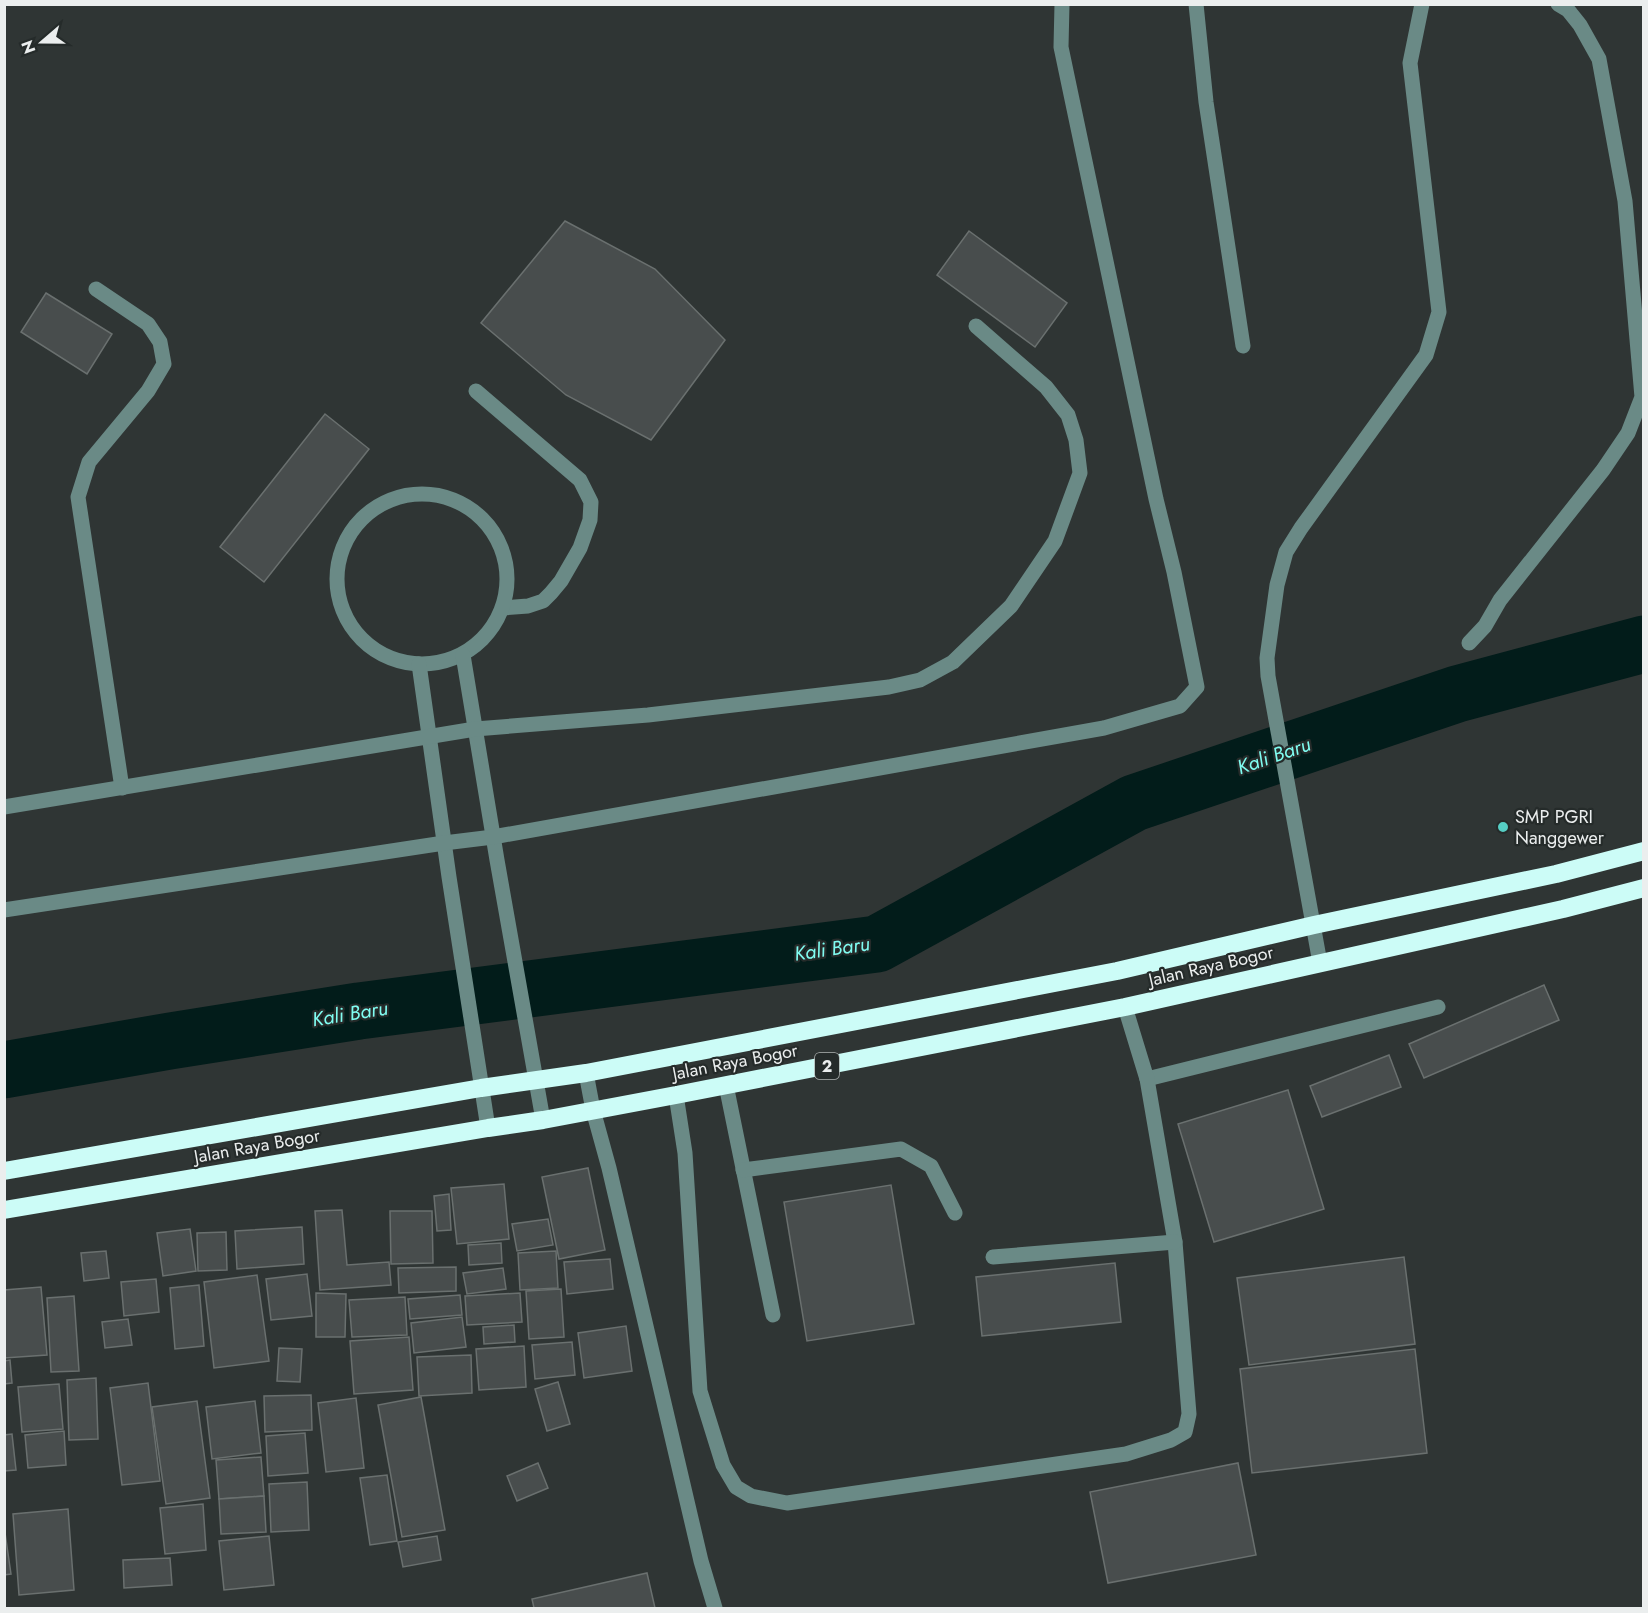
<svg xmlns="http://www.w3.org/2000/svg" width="1648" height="1613" viewBox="0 0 1648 1613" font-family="Jost,sans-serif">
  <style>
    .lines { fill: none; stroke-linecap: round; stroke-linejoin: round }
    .river { stroke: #021c1a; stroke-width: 57 }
    .building { fill: #484d4d; stroke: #6a706f; stroke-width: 1.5 }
    .minor { stroke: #6a8a86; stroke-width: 15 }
    .highway { stroke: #ccfcf7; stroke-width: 18 }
    .poi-dot { fill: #56cec4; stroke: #252b2a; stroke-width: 2 }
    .labels { text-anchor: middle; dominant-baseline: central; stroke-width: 4.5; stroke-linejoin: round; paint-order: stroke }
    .shield { fill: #252b2a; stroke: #b0b4b3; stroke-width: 1.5 }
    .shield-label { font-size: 16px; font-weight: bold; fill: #ebeeee }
    .poi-label { font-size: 18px; fill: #ebeeee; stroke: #252b2a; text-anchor: start }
    .street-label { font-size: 18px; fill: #ebeeee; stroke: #252b2a }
    .water-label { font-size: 20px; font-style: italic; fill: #80fcf1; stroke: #252b2a }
  </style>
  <rect width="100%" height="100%" fill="#2f3534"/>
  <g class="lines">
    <polyline class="river" points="4,1070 170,1041 359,1011 877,944 1134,803 1457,694 1644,644"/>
  </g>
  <g class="building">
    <polygon points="565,221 655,269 725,340 651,440 566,395 481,323"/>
    <polygon points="969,231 1067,303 1035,347 937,275"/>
    <polygon points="46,293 112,334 87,374 21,332"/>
    <polygon points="325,414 369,449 264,582 220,547"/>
    <polygon points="1544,985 1559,1020 1424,1078 1409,1044"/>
    <polygon points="1389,1055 1401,1087 1322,1117 1310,1086"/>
    <polygon points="1288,1090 1324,1209 1214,1242 1178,1124"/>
    <polygon points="588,1168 605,1250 559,1259 542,1177"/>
    <polygon points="504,1184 509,1239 457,1244 451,1188"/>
    <polygon points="891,1185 914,1324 807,1341 784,1202"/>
    <polygon points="449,1194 451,1230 437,1231 434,1196"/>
    <polygon points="342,1210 347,1265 389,1262 391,1285 320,1290 315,1211"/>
    <polygon points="390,1211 432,1211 433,1263 391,1264"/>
    <polygon points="548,1219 553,1245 517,1251 512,1224"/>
    <polygon points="302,1227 304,1264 237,1269 235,1231"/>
    <polygon points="190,1229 196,1271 163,1276 157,1233"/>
    <polygon points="226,1232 227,1270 198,1271 197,1233"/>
    <polygon points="501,1243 502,1263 469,1265 468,1245"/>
    <polygon points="106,1251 109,1278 84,1281 81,1253"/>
    <polygon points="556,1251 558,1288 520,1290 518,1253"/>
    <polygon points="1404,1257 1415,1344 1249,1365 1237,1278"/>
    <polygon points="610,1259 613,1289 567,1294 564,1262"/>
    <polygon points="1115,1263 1121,1322 982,1336 976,1277"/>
    <polygon points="456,1267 456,1291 399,1293 398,1268"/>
    <polygon points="503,1268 506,1289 467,1294 463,1273"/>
    <polygon points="307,1274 312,1316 271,1320 266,1279"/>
    <polygon points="257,1275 269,1361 214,1368 204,1282"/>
    <polygon points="156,1279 159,1312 124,1316 121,1282"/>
    <polygon points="199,1285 204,1346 175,1349 170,1288"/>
    <polygon points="41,1287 47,1355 4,1358 4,1290"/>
    <polygon points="561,1289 564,1337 529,1339 526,1291"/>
    <polygon points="316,1293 346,1294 345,1337 316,1337"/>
    <polygon points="520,1293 522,1322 467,1325 465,1296"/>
    <polygon points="460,1295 462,1315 410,1319 408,1299"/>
    <polygon points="74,1296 79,1371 51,1372 47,1298"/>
    <polygon points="405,1297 407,1335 352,1337 349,1300"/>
    <polygon points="462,1317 466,1347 414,1353 411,1323"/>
    <polygon points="128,1319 132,1345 105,1348 102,1322"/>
    <polygon points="514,1325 515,1342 484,1344 483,1327"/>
    <polygon points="626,1326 632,1371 584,1378 578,1333"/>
    <polygon points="409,1337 413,1390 354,1394 350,1341"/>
    <polygon points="572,1342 575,1375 535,1379 532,1345"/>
    <polygon points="524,1346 526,1387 479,1390 476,1349"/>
    <polygon points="279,1348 302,1349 300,1382 277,1381"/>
    <polygon points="1415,1349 1427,1453 1252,1473 1240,1369"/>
    <polygon points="471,1355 472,1393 419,1396 417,1357"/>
    <polygon points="10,1360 12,1383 4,1384 4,1361"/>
    <polygon points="96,1378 98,1439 69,1440 67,1380"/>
    <polygon points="558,1382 570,1424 547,1431 535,1389"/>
    <polygon points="148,1383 160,1481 122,1485 110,1388"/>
    <polygon points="59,1384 63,1429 22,1432 18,1387"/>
    <polygon points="311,1395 312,1430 265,1432 264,1396"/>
    <polygon points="421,1397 445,1530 402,1537 378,1405"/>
    <polygon points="356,1398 364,1468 326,1472 318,1403"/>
    <polygon points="197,1401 210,1498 166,1504 152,1407"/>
    <polygon points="255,1401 261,1453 212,1459 206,1407"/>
    <polygon points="64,1431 66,1465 28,1468 25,1435"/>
    <polygon points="305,1433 308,1473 268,1476 266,1436"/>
    <polygon points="12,1434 16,1470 4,1471 4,1435"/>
    <polygon points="261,1457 264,1496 219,1499 216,1460"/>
    <polygon points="538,1463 548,1488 517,1501 507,1476"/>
    <polygon points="1238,1463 1256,1555 1108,1583 1090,1492"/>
    <polygon points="387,1475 397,1541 370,1545 360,1478"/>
    <polygon points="307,1482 309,1530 271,1532 269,1484"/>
    <polygon points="264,1496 266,1532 221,1534 219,1499"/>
    <polygon points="203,1504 206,1550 165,1554 160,1508"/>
    <polygon points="68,1509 74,1590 19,1595 13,1514"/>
    <polygon points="4,1526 11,1574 4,1575"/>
    <polygon points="269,1536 274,1585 224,1590 219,1541"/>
    <polygon points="437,1536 441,1560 403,1567 398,1542"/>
    <polygon points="170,1558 172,1585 124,1588 123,1560"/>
    <polygon points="647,1573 655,1608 534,1608 532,1599"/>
  </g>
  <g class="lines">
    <g class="minor">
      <polyline points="1196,4 1206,102 1243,346"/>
      <polyline points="96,289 148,324 160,342 164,364 148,391 89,462 78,497 122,788"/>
      <polyline points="476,391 580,480 591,502 590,520 580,548 561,581 551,593 543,601 528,606 503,608"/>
      <circle cx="422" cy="579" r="85"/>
      <polyline points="1469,643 1485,626 1500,600 1603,470 1628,433 1642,397 1625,201 1599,59 1580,25 1568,10 1558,4"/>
      <polyline points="463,655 497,860 543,1120"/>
      <polyline points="419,664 449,877 488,1128"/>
      <polyline points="4,807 475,729 648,715 889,687 920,680 953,662 1011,606 1055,541 1080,473 1076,440 1068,415 1046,387 976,326"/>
      <polyline points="4,910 444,843 493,837 1104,728 1180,706 1197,687 1174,572 1156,499 1061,47 1062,4"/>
      <polyline points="1320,963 1268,676 1267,658 1277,585 1286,552 1301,528 1426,355 1439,312 1410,63 1422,4"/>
      <polyline points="586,1073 593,1110 609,1168 701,1561 715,1608"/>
      <polyline points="1147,1079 1438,1007"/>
      <polyline points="726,1085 773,1315"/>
      <polyline points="676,1095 685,1153 700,1391 723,1465 736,1487 751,1496 787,1503 1126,1454 1171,1440 1185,1432 1189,1414 1175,1242 1147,1079 1125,1007"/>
      <polyline points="743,1170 901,1149 931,1166 955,1213"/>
      <polyline points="993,1257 1175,1242"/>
    </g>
    <g class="highway">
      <polyline points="4,1171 481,1088 586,1073 1117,971 1314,925 1556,874 1644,851"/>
      <polyline points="4,1210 488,1128 543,1120 676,1095 1125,1007 1563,909 1644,888"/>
    </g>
  </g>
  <circle class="poi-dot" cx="1503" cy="827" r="6"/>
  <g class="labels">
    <rect class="shield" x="815" y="1053" width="24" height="26" rx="4.5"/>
    <g class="shield-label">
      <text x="827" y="1066">2</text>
    </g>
    <g class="poi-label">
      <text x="1515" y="817">SMP PGRI<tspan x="1515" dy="21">Nanggewer</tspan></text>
    </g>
    <g class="street-label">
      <text transform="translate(1211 966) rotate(-13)">Jalan Raya Bogor</text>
      <text transform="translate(735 1062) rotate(-11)">Jalan Raya Bogor</text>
      <text transform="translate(257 1146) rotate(-10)">Jalan Raya Bogor</text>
    </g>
    <g class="water-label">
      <text transform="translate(1274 756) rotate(-19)">Kali Baru</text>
      <text transform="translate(832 949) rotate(-8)">Kali Baru</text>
      <text transform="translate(350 1014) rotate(-9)">Kali Baru</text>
    </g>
  </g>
  <rect width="1648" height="1613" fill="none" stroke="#ebeeee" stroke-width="12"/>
  <g transform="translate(42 42) rotate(250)" stroke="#252b2a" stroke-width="4.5" paint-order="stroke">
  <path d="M0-4.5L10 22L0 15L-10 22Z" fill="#ebeeee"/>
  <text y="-9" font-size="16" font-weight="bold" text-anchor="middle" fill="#ebeeee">N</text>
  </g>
</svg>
